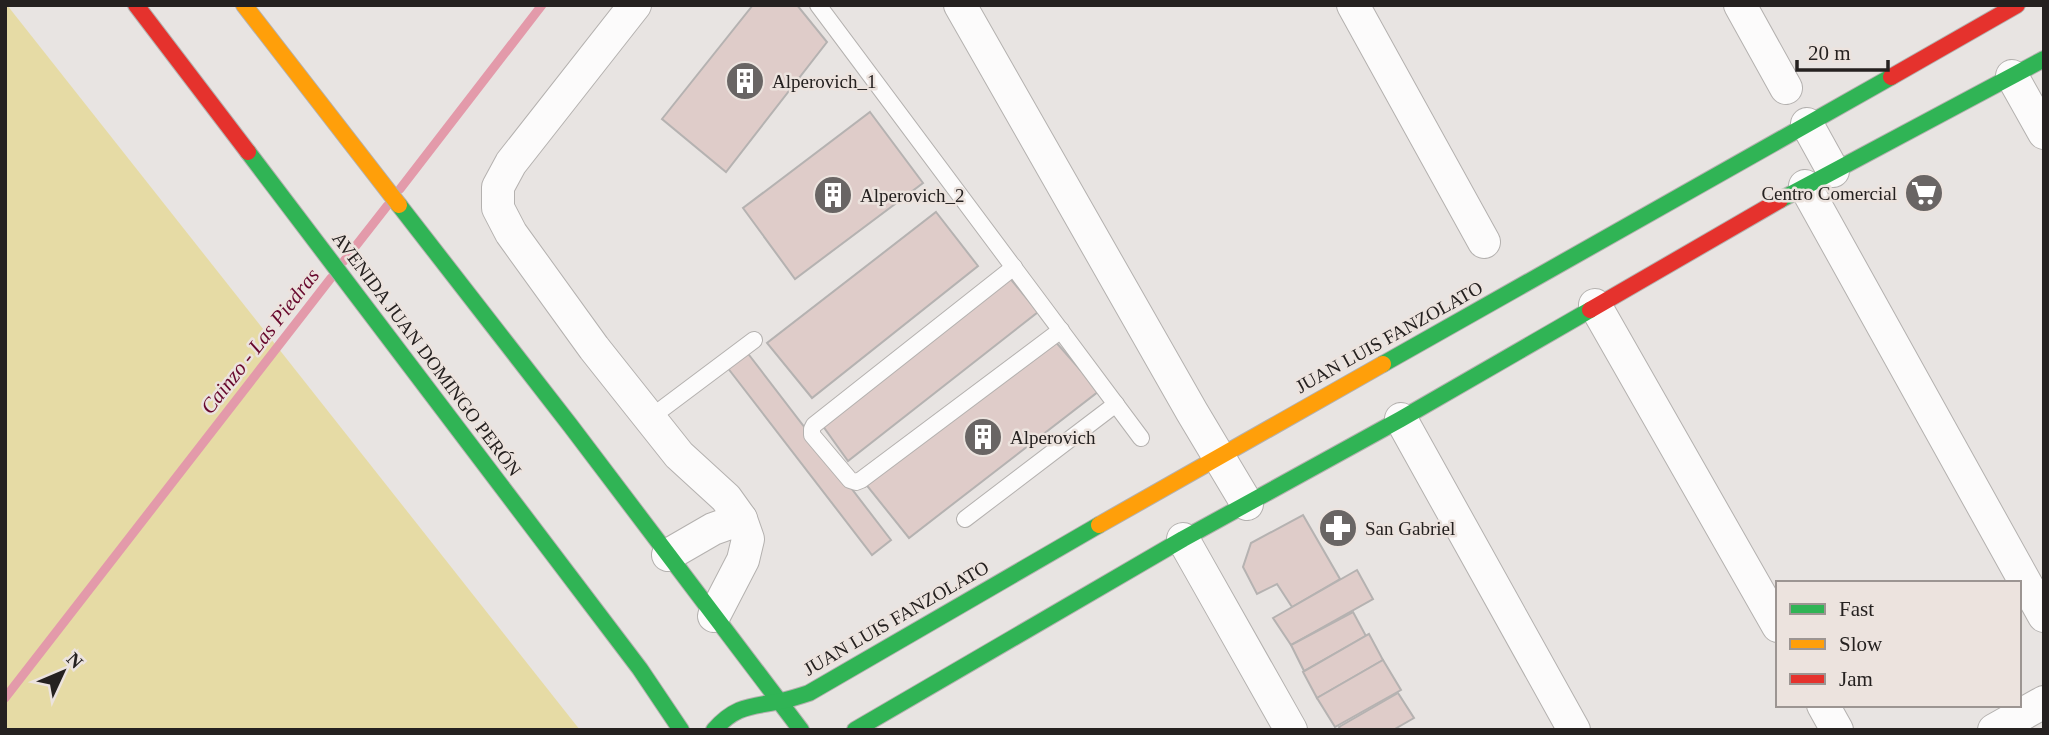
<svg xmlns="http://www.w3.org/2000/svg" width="2049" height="735" viewBox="0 0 2049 735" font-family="Georgia,serif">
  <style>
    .green { fill: #e6dba5 }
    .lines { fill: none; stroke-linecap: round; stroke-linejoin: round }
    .stream { stroke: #e39aaa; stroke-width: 9 }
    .building { fill: #dfccc9; stroke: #b5b2b1; stroke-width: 2 }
    .lane-casing { stroke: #b4b1af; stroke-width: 18 }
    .street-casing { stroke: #b4b1af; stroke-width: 34 }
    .fast-casing { stroke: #b4b1af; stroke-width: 18 }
    .slow-casing { stroke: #b4b1af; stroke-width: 18 }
    .jam-casing { stroke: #b4b1af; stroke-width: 18 }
    .lane { stroke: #fcfbfb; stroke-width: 16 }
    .street { stroke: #fcfbfb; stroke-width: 32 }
    .fast { stroke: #30b455; stroke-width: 16 }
    .slow { stroke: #ff9f0a; stroke-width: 16 }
    .jam { stroke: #e5322d; stroke-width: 16 }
    .labels { text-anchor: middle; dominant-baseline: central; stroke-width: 5; stroke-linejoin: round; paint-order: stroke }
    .poi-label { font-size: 19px; fill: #252120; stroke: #ece3de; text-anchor: start }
    .street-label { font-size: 19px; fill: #252120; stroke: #ece3de }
    .water-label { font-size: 21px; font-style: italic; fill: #67082d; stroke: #ece3de }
  </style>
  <rect width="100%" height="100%" fill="#e8e4e2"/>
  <polygon class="green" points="5,5 7,5 580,730 5,730"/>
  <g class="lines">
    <g class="stream">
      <polyline points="400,189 542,5"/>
      <polyline points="344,261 387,206"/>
      <polyline points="5,698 331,278"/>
    </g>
  </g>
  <g class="building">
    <polygon points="753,5 797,5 827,42 726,172 662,119"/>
    <polygon points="870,112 923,183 795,279 743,208"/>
    <polygon points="936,212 978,266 812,398 767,343"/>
    <polygon points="1009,277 1038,312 848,461 820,422"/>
    <polygon points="1054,340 1099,391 909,538 864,482"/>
    <polygon points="746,351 891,540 872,555 727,367"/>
    <polygon points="1303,515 1340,579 1292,607 1277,584 1257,594 1243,567 1251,543"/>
    <polygon points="1357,570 1373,599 1291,645 1273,618"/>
    <polygon points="1353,612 1366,636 1304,671 1291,645"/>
    <polygon points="1369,634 1383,660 1317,698 1303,672"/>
    <polygon points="1383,660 1401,690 1335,727 1317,698"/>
    <polygon points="1398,693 1414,718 1393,730 1341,730 1339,727"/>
  </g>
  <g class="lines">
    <defs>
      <g id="lane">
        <polyline points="818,5 1141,438"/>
        <polyline points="1014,267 814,425 812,429 812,435 850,480 856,482 861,480 1061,330"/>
        <polyline points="650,418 754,340"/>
        <polyline points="965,519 1116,404"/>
      </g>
      <g id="street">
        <polyline points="635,5 511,163 498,187 498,208 511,233 594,348 679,455 726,498 741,519 748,539 743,560 714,616"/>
        <polyline points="960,5 1192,412 1247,504"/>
        <polyline points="1353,5 1484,242"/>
        <polyline points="1740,5 1786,88"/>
        <polyline points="2012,76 2044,133"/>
        <polyline points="1807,124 1833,171"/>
        <polyline points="1805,186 2044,616"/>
        <polyline points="1595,305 1778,626"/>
        <polyline points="1401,419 1574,730"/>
        <polyline points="1183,539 1291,730"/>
        <polyline points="668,555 713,529 741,519"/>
        <polyline points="1823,705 1837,730"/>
        <polyline points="1994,730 2044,702"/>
      </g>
      <g id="fast">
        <polyline points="248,152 640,669 681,730"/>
        <polyline points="1780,200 2044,59"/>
        <polyline points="399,205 570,425 801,730"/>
        <polyline points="1383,364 1891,77"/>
        <path d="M 714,730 C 736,705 751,707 781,701 C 791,699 800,696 809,693 L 1099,525"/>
        <polyline points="855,730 1183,539 1401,419 1590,310"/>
      </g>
      <g id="slow">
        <polyline points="244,5 399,205"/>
        <polyline points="1099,525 1383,364"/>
      </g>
      <g id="jam">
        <polyline points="136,5 248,152"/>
        <polyline points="1891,77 2017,5"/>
        <polyline points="1590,310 1780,200"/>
      </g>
    </defs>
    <use href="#lane" class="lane-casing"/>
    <use href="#street" class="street-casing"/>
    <use href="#fast" class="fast-casing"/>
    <use href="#slow" class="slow-casing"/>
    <use href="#jam" class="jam-casing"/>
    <use href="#lane" class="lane"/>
    <use href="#street" class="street"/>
    <use href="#fast" class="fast"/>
    <use href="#slow" class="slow"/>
    <use href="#jam" class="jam"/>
  </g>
  <defs>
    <symbol id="building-disc" viewBox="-11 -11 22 22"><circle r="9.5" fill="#696564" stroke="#ece3de"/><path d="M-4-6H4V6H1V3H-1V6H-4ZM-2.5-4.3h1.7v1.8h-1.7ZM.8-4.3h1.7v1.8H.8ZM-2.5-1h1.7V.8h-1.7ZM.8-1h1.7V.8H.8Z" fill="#fff"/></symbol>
    <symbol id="supermarket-disc" viewBox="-11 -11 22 22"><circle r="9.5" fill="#696564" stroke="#ece3de"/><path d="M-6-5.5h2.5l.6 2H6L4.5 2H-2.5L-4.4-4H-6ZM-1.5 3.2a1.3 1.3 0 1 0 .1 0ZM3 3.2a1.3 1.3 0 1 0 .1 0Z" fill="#fff"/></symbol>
    <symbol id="pharmacy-disc" viewBox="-11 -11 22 22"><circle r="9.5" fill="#696564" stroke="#ece3de"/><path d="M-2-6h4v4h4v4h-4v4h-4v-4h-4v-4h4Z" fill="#fff"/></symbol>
  </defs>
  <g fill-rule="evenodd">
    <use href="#building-disc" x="723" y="59" width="44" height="44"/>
    <use href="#supermarket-disc" x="1902" y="171" width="44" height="44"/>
    <use href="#building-disc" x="811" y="173" width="44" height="44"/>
    <use href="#building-disc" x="961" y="415" width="44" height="44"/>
    <use href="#pharmacy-disc" x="1316" y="506" width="44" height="44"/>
  </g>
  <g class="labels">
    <g class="poi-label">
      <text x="772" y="81">Alperovich_1</text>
      <text x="1897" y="193" text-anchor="end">Centro Comercial</text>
      <text x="860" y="195">Alperovich_2</text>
      <text x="1010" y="437">Alperovich</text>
      <text x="1365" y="528">San Gabriel</text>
    </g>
    <g class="street-label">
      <text transform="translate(1389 337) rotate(-29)">JUAN LUIS FANZOLATO</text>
      <text transform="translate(427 354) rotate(53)">AVENIDA JUAN DOMINGO PERÓN</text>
      <text transform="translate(896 618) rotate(-30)">JUAN LUIS FANZOLATO</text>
    </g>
    <g class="water-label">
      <text transform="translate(260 341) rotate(-52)">Cainzo - Las Piedras</text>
    </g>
  </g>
  <rect width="2049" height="735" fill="none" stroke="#252120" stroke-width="14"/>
  <rect x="1776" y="581" width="245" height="126" fill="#ece3de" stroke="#9c9592" stroke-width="2"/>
  <rect x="1790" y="604" width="35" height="10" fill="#30b455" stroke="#9c9592" stroke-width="2"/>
  <text x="1839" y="616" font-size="21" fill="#252120">Fast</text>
  <rect x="1790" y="639" width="35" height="10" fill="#ff9f0a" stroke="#9c9592" stroke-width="2"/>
  <text x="1839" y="651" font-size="21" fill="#252120">Slow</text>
  <rect x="1790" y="674" width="35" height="10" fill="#e5322d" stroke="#9c9592" stroke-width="2"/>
  <text x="1839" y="686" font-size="21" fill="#252120">Jam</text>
  <g transform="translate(63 672) rotate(46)" stroke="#ece3de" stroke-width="5" paint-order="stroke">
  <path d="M0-5L12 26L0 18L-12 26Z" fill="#252120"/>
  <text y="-10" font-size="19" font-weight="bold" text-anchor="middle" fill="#252120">N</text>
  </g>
  <path d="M1797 60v10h91v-10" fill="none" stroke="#252120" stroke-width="3.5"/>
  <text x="1808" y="60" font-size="21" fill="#252120" stroke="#ece3de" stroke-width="5" paint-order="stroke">20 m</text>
</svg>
